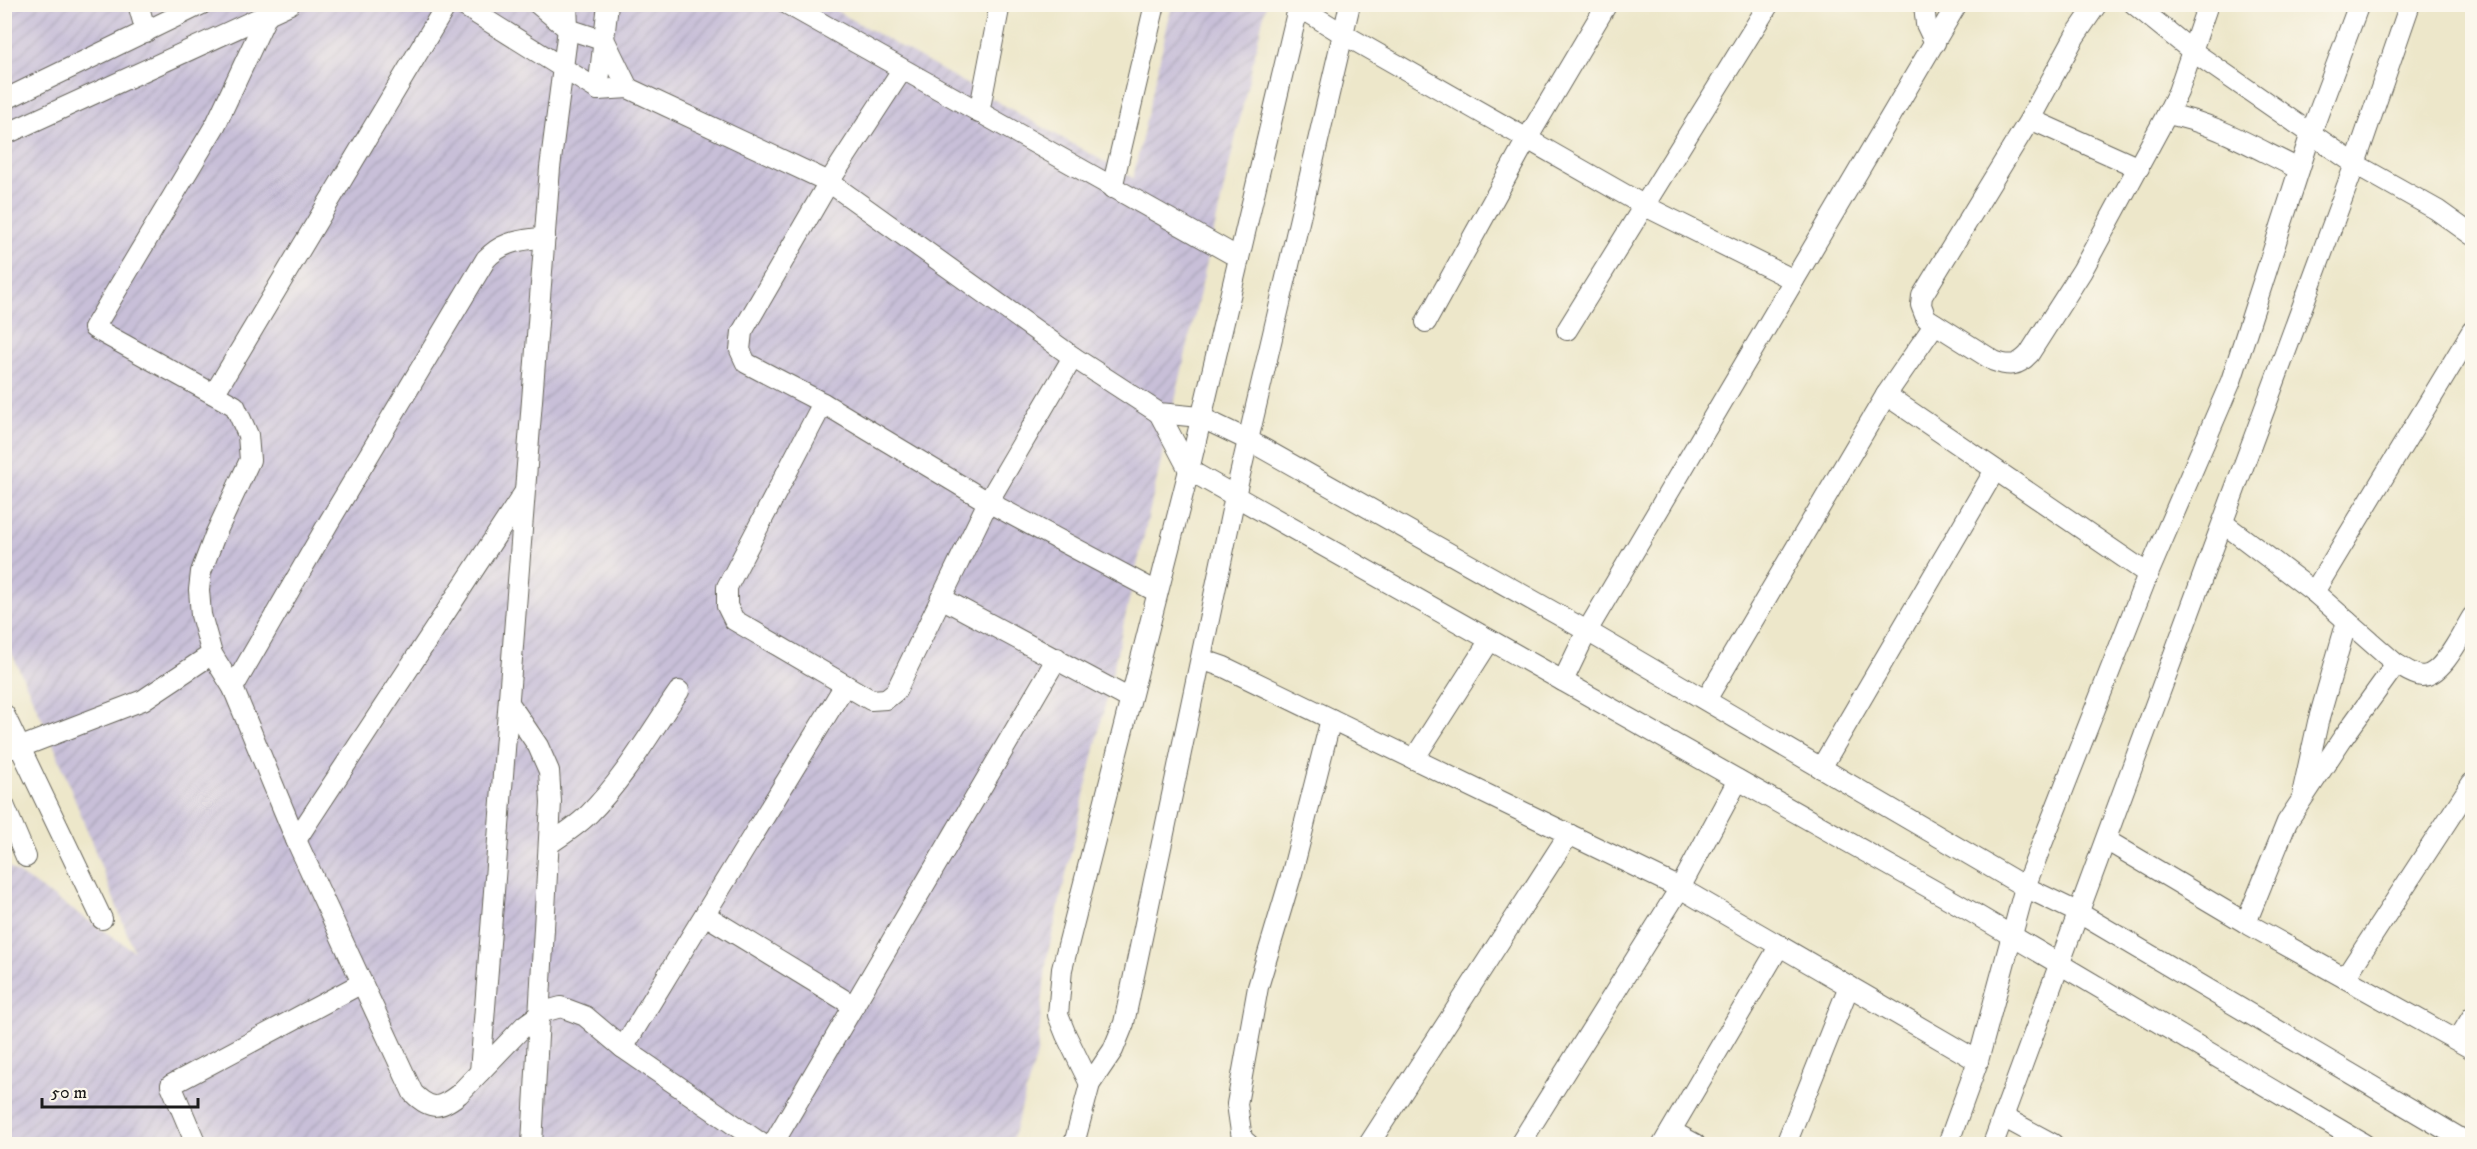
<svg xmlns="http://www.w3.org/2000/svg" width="2477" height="1149" viewBox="0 0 2477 1149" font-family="'IM FELL DW Pica',serif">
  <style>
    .industrial { fill: url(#industrial-furrows) }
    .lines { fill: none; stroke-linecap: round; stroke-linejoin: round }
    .minor-casing { stroke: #656359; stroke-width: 22 }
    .minor { stroke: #fff; stroke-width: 20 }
  </style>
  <defs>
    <pattern id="industrial-furrows" width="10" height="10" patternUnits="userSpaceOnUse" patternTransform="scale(1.5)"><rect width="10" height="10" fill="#c8bfd8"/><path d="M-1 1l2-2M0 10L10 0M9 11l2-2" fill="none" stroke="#aba4b9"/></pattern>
  </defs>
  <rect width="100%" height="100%" fill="#fbf7ec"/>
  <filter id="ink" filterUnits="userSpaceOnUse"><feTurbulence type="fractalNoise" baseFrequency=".0167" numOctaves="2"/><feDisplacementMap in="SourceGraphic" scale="12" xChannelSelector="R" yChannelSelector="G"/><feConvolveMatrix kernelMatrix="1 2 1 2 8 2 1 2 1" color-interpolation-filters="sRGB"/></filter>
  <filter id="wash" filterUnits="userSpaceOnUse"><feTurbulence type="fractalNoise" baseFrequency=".008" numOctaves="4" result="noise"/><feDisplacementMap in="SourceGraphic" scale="24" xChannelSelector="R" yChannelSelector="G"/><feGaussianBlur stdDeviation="1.35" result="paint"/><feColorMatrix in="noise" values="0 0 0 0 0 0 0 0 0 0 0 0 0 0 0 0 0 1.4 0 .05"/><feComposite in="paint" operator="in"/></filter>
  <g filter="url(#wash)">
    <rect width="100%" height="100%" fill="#ede7ca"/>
    <polygon class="industrial" points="5,5 826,5 1133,178 1172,5 1266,5 1047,957 1037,1054 1011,1144 5,1144 4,864 134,951 51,738 5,639"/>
  </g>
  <g filter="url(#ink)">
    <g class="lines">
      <defs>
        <g id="minor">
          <polyline points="138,4 146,32"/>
          <polyline points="461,4 598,90 628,88 829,182 1073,357 1159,413 1200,417 1248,440 1587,631 2025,887 2079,913 2470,1144"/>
          <polyline points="538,4 568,29 605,41 628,88"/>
          <polyline points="787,4 1239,258"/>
          <polyline points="1924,4 1926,24 1935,43"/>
          <path d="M 2097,4 L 2075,36 L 2030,119 L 1922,296 L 1921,305 L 1926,318 L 1994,361 C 2010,367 2018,366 2029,354 L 2082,271 L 2167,114 L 2178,92 L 2208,4"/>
          <polyline points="2134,4 2192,51 2355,164 2437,210 2472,235"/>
          <polyline points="1298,6 1343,34 1645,206 1794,280"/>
          <path d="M 268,13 L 216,124 L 94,328 L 235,406 L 248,435 L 250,460 L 215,535 L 201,572 L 199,590 L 201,615 L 212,654 L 233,688 L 296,840 L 413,1093 C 431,1111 440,1109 459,1094 L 525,1025 L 543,1012 L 561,1007 L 585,1016 L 623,1048 L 762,1144"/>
          <polyline points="598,90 608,4"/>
          <polyline points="4,100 202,4"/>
          <polyline points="979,113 1000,4"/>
          <path d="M 2167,114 C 2215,123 2255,148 2299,169"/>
          <polyline points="2030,119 2139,168"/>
          <polyline points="4,135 290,4"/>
          <polyline points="1112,188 1155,4"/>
          <polyline points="1426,322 1527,139 1607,4"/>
          <polyline points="1935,324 1886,395 2148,574"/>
          <polyline points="1567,330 1769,4"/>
          <polyline points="1073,357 988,502 896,691 886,699 871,700 734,620 727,606 727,587 823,403 988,502 1157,592"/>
          <polyline points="214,394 447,4"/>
          <polyline points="823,403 746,363 740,350 742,332 829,182 902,70"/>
          <polyline points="1159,413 1189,470 1958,904 2364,1144"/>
          <path d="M 2223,523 L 2314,592 L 2396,664 C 2404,668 2412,675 2422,676 C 2443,676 2462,633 2472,617"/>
          <polyline points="2314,592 2472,331"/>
          <polyline points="941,598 1130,699"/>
          <polyline points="1201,659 1224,667 1680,888 1978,1061"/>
          <polyline points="1563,681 1587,631 1957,4"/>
          <path d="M 233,688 L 329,522 L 486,259 C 504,240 520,241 545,237"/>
          <polyline points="1706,700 1886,395"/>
          <polyline points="509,703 538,746 549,771 551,802 532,1144"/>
          <polyline points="4,714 102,919"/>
          <polyline points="4,749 21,747 143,700 212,654"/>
          <polyline points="1414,759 1490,640"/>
          <polyline points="1821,768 1995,470"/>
          <polyline points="2303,790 2318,722 2347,621"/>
          <polyline points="4,805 26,857"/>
          <polyline points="296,840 524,493"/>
          <polyline points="2106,840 2246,923 2472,1049"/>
          <path d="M 549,844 C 563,835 577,826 589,814 C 625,778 651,731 679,691"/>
          <polyline points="705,915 854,1006"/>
          <polyline points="2246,923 2287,822 2342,739 2396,664"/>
          <polyline points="2345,978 2472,783"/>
          <polyline points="2458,1040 2472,1017"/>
          <polyline points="623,1048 845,685"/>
          <polyline points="480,1072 550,168 568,29 567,4"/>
          <polyline points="1090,1084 1066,1035 1058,1015 1062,969 1189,470 1299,4"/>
          <polyline points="2003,1117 2053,1144"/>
          <polyline points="1671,1131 1695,1144"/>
          <polyline points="196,1144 171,1085 362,983"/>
          <polyline points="773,1144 1057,658"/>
          <polyline points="1074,1144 1090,1084 1113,1050 1124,1023 1235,496 1350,4"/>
          <polyline points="1248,1144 1242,1139 1237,1104 1258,987 1292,873 1331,719"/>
          <polyline points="1369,1144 1569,834"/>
          <polyline points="1520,1144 1680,888 1738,780"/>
          <polyline points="1663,1144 1780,945"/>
          <polyline points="1786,1144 1849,986"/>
          <polyline points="1948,1144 1978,1061 2025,887 2148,574 2231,381 2311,133 2359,4"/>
          <polyline points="1993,1144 2355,164 2410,4"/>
        </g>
      </defs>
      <use href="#minor" class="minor-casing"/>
      <use href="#minor" class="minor"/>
    </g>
  </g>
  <rect width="2477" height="1149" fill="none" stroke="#fbf7ec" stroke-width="24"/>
  <path d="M42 1098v9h156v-9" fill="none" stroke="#1c1c1c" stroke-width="3"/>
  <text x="51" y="1098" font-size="18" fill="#1c1c1c" stroke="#fbf7ec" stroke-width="4.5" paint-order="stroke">50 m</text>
</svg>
